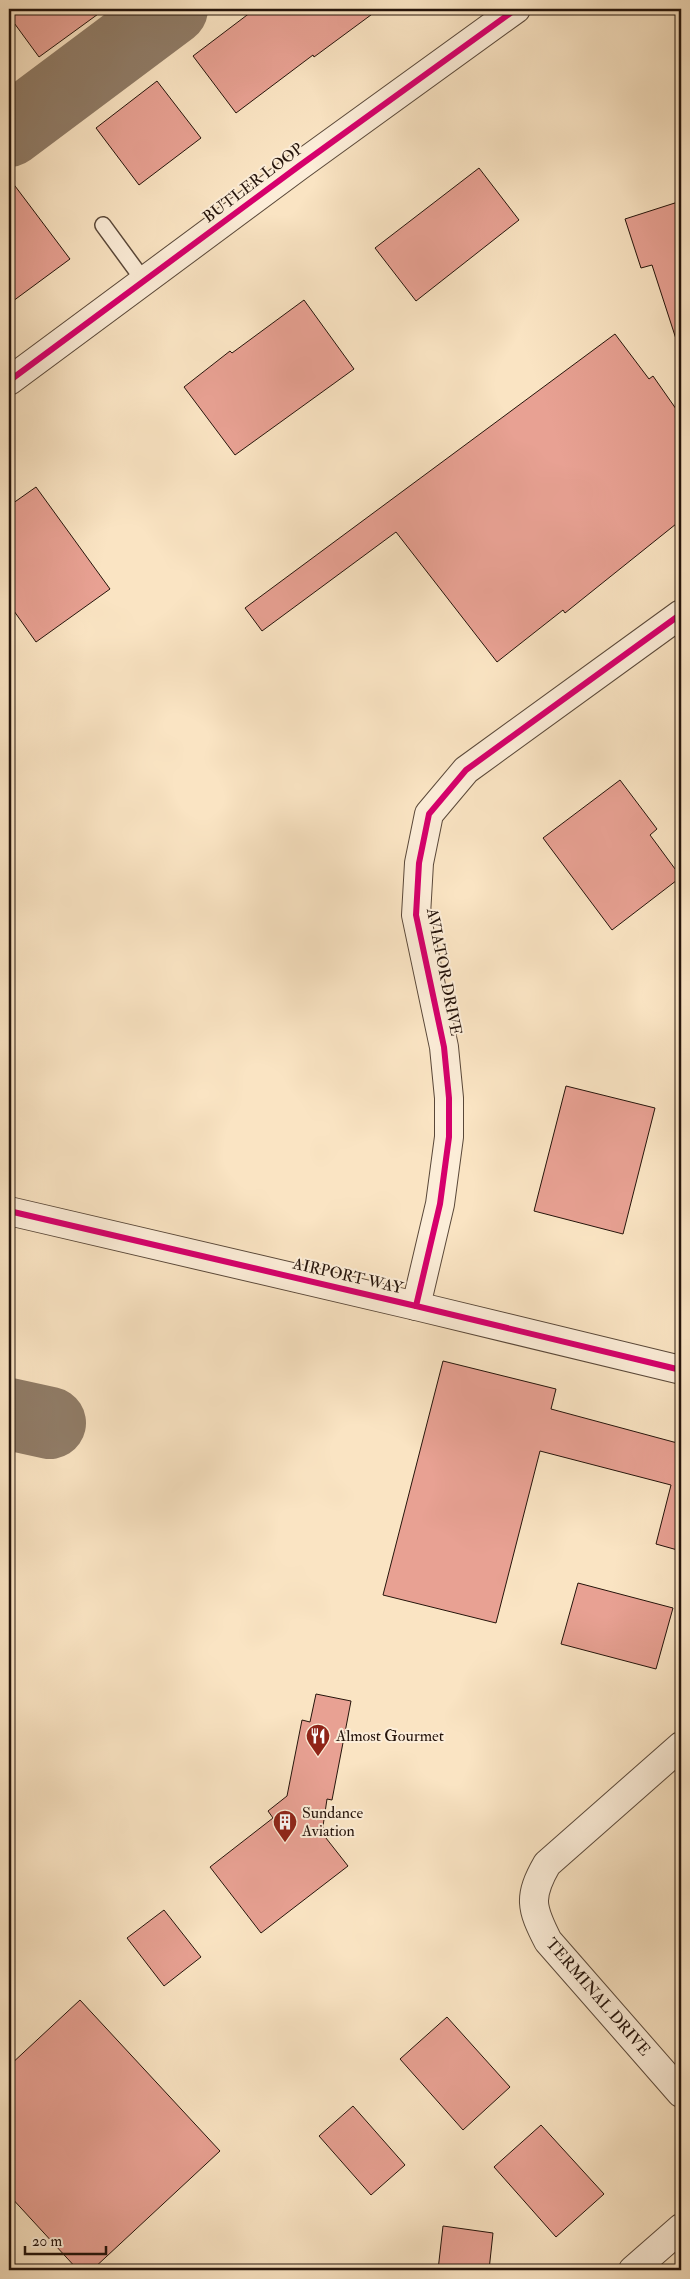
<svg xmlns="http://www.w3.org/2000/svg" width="690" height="2279" viewBox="0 0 690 2279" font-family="'IM FELL Double Pica',serif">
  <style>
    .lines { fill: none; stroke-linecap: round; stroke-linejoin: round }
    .taxiway { stroke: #907c67; stroke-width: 72 }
    .building { fill: #e8a193; stroke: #25140b }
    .service-casing { stroke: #5a4839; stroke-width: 18 }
    .minor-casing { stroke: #5a4839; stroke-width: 30 }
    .tertiary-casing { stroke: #5a4839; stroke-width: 30 }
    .service { stroke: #fcedd8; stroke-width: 15 }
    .minor { stroke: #fcedd8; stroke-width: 28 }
    .tertiary { stroke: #fcedd8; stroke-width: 28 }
    .cycleway-casing { stroke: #fcedd8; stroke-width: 9 }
    .cycleway { stroke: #d6006c; stroke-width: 6 }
    .labels { text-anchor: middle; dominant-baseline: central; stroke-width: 4; stroke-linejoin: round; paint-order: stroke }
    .street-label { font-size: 16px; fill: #25140b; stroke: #fcedd8 }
    .poi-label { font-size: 16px; fill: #25140b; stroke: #fcedd8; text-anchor: start }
  </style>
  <rect width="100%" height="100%" fill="#fae4c3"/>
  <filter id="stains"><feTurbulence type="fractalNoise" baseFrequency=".004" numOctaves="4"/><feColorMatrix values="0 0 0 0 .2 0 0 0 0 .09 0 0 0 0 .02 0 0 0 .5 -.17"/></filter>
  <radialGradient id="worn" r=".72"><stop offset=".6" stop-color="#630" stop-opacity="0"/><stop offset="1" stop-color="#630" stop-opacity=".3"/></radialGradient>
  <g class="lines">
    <g class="taxiway">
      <polyline points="9,131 172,9"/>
      <polyline points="9,1414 50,1423"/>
    </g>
  </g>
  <g class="building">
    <polygon points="9,9 105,9 39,57 9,16"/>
    <polygon points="255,9 379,9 314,57 313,55 236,113 193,56"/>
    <polygon points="157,81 201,138 139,185 96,128"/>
    <polygon points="479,168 519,220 416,301 375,248"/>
    <polygon points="9,178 70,259 9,304"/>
    <polygon points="681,201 681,341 677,342 652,265 641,268 625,219"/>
    <polygon points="304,300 354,369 235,455 184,387 230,351 232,353"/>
    <polygon points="615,334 649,379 653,376 681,416 681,520 565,613 563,610 497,662 396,532 262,631 245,608"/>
    <polygon points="36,487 110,589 36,642 9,604 9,506"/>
    <polygon points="620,780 657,829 650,835 681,877 612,930 543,838"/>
    <polygon points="566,1086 655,1108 623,1234 534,1211"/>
    <polygon points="443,1361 556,1389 551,1409 681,1444 681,1551 656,1544 671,1485 540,1451 496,1623 383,1595"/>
    <polygon points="578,1583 673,1608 656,1669 561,1644"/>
    <polygon points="316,1694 351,1701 332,1800 327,1799 322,1833 348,1866 261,1933 210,1867 273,1818 268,1811 287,1796 302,1720 310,1722"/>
    <polygon points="164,1910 201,1957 164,1986 127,1938"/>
    <polygon points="80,2000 220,2151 92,2270 78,2270 9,2195 9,2066"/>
    <polygon points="447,2017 510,2087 463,2130 400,2059"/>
    <polygon points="353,2106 405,2165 371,2195 319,2136"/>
    <polygon points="541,2125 604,2194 556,2237 494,2167"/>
    <polygon points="443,2226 493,2233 489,2270 438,2270"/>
  </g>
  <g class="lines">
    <defs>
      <polyline id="service" points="103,225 144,281"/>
      <g id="minor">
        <polyline points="9,381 299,166 516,9"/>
        <polyline points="9,1211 416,1306 681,1370"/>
        <polyline points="416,1306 440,1204 449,1137 449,1098 444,1047 416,915 419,863 429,814 466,770 681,614"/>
        <polyline points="633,2270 681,2228"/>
      </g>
      <path id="tertiary" d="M 681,1746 L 547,1864 C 528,1897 531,1908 548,1941 L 681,2093"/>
    </defs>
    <use href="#service" class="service-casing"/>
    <use href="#minor" class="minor-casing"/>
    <use href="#tertiary" class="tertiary-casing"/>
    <use href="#service" class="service"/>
    <use href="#minor" class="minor"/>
    <use href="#tertiary" class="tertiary"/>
    <defs>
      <g id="cycleway">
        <polyline points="9,381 299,166 516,9"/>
        <polyline points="9,1211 416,1306 681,1370"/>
        <polyline points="416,1306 440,1204 449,1137 449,1098 444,1047 416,915 419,863 429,814 466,770 681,614"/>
      </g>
    </defs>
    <use href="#cycleway" class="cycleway-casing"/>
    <use href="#cycleway" class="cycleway"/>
  </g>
  <defs>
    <symbol id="restaurant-pin" viewBox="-11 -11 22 30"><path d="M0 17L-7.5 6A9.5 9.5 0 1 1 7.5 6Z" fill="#8f2418" stroke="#fcedd8"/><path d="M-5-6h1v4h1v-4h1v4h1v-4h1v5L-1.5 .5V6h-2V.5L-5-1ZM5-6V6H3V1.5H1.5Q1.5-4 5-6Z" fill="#fff"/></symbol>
    <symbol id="building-pin" viewBox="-11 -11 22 30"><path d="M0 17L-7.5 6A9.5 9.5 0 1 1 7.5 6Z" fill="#8f2418" stroke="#fcedd8"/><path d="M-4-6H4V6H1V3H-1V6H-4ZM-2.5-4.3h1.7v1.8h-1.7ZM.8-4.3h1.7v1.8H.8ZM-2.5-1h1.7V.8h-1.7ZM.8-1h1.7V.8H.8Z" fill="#fff"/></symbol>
  </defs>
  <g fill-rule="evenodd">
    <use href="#restaurant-pin" x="304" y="1722" width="28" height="38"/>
    <use href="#building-pin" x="271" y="1808" width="28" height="38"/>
  </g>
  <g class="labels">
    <g class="street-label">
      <text transform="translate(253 183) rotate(-37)">BUTLER LOOP</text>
      <text transform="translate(444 972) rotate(79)">AVIATOR DRIVE</text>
      <text transform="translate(348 1276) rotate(13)">AIRPORT WAY</text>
      <text transform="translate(598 1997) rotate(49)">TERMINAL DRIVE</text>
    </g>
    <g class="poi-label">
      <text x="336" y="1736">Almost Gourmet</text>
      <text x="302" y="1813">Sundance<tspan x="302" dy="18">Aviation</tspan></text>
    </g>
  </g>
  <rect width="690" height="2279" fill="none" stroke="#fae4c3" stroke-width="30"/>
  <rect x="10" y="10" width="670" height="2259" fill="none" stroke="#25140b" stroke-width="2.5"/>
  <rect x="15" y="15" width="660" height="2249" fill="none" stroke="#25140b"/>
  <path d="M25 2246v8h81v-8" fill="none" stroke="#25140b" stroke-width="2.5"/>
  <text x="32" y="2246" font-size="15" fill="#25140b" stroke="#fcedd8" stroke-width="4" paint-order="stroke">20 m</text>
  <rect width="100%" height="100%" filter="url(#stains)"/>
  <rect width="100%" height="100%" fill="url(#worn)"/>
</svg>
